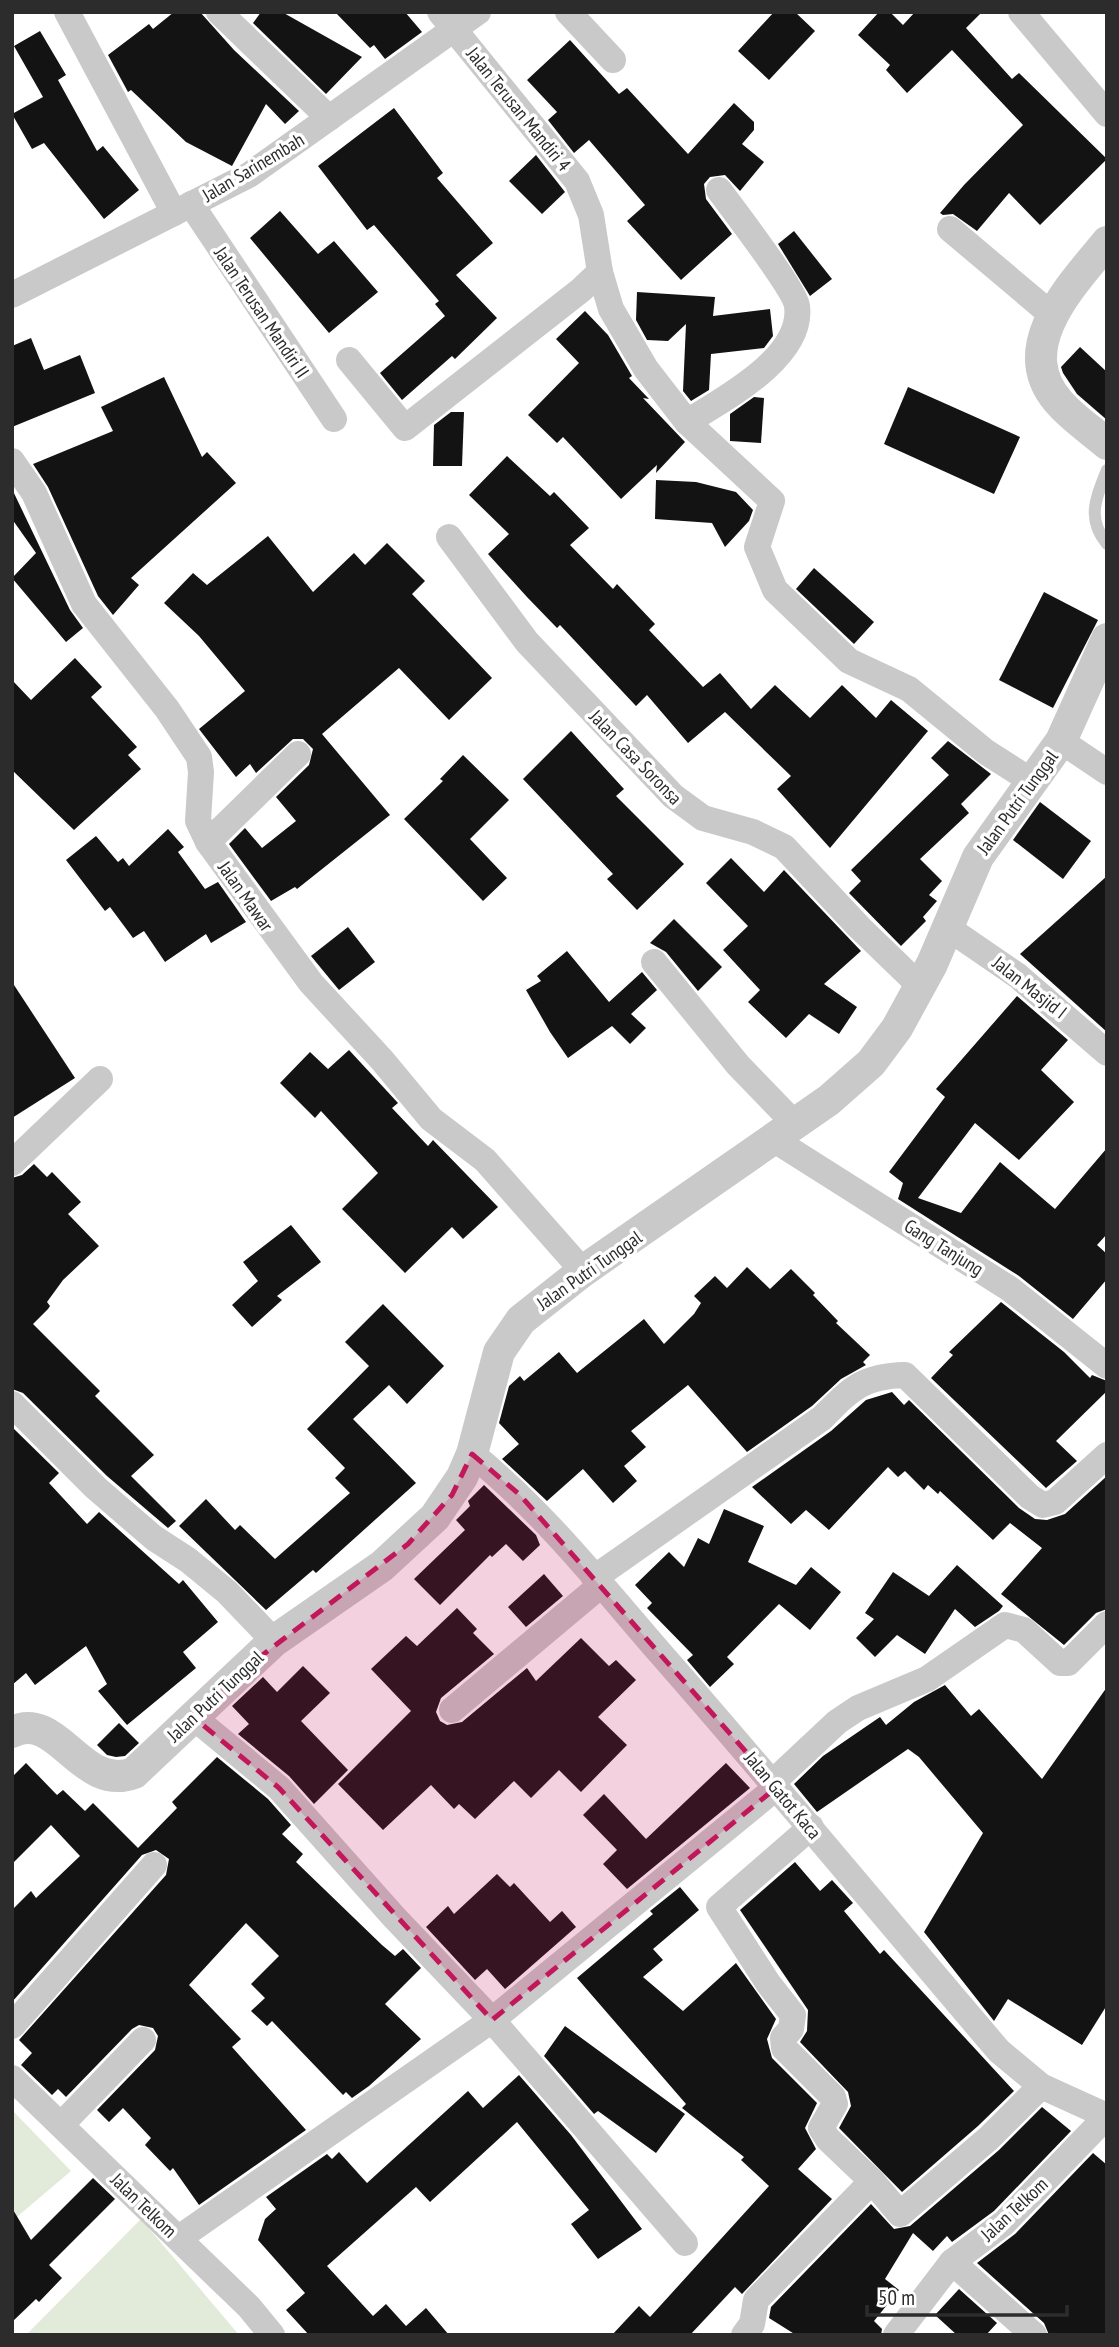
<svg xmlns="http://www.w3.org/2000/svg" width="1119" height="2347" viewBox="0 0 1119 2347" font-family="'PT Sans Narrow',sans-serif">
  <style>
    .green { fill: #e2ead9 }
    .building { fill: #131313 }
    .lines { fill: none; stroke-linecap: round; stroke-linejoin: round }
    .service { stroke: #c9c9c9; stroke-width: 12 }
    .minor { stroke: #c9c9c9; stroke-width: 26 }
    .tertiary { stroke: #c9c9c9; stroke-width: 32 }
    .marked { fill: #c2185b; fill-opacity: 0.2; stroke: #c2185b; stroke-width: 5; stroke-dasharray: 14 9; stroke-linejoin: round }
    .labels { text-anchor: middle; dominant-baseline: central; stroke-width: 7; stroke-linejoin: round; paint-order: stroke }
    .street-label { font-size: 19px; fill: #2c2c2c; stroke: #fff }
  </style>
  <rect width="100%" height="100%" fill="#fff"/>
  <g class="green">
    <polygon points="12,2110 71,2171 12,2221"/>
    <polygon points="141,2219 239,2335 26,2335"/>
  </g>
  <g class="building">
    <polygon points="174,12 200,12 234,50 299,111 285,124 266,104 232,166 186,142 131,90 128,92 108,55 149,24 153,29"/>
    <polygon points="261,12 282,12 362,57 326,94 253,23"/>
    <polygon points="335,12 405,12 422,32 385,59 374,45 370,48"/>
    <polygon points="774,12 795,12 815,31 769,80 738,51"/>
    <polygon points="879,12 890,12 903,25 915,12 982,12 966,28 1012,79 1019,73 1107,159 1040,225 1009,193 977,231 953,214 943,215 940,213 964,185 1023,125 952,50 907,93 886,70 890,65 858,35"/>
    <polygon points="40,31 66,75 58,80 97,151 103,146 139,190 104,219 44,143 32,149 12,114 43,97 14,46"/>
    <polygon points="570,40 619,94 627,88 688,154 734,103 754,122 754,130 742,144 764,162 740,191 725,175 710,177 704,184 706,199 732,234 681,280 627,221 645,205 589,140 574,153 548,120 557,112 527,80"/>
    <polygon points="394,108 443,173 437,178 493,243 456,275 497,318 455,359 452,356 402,400 380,373 445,316 435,304 439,301 374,225 367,230 318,166"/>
    <polygon points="536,155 565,192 542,214 509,181"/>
    <polygon points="280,211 318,254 334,241 378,292 329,333 250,238"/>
    <polygon points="794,231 832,279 810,296 778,244"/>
    <polygon points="637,292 715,297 713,316 770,309 773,336 764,348 711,354 709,390 691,401 683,391 686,324 668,341 647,340 636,320"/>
    <polygon points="585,311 608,335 632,376 629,378 649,399 643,398 685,442 656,473 657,465 621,499 563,437 557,443 528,415 579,363 556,339"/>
    <polygon points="31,338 44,370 80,355 95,393 12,427 12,346"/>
    <polygon points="1080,347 1107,372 1107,420 1077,394 1063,373 1061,367"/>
    <polygon points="164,377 202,457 207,452 236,483 131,578 139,585 113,615 98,596 48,487 33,464 113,431 101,407"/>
    <polygon points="908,387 1020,437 994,494 884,444"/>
    <polygon points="754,397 764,398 761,443 730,441 730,414"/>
    <polygon points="451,412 464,412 462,466 433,466 434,425"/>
    <polygon points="507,456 550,496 554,492 589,528 570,545 613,589 617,584 655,624 649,630 703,687 720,673 751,709 775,685 810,718 842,685 876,718 891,700 928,731 830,848 777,789 791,776 725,712 688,743 647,695 636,706 560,625 557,628 527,597 488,554 509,534 469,495"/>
    <polygon points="656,480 696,482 736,492 753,510 749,521 725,547 712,523 655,519"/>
    <polygon points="12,489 70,610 83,628 66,642 12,578 36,553 12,519"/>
    <polygon points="268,536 313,592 354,553 365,565 387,543 425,581 412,594 492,678 449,720 399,668 322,734 390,815 297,889 295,887 271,901 229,844 245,828 262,848 296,821 276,797 309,765 313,749 303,739 293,739 256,773 250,764 236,777 199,729 245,691 199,636 164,603 193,573 207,585"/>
    <polygon points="814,568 874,622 854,644 796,589"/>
    <polygon points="1044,592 1098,620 1053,708 999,680"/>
    <polygon points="75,658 102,687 91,697 137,747 128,755 141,769 74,830 12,770 12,680 31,700"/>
    <polygon points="571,731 624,789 616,796 684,864 637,910 607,879 613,874 523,779"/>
    <polygon points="948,741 991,774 961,804 969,813 920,859 942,881 929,895 937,901 923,917 926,921 901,946 849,893 861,881 851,870 949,775 931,758"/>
    <polygon points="463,755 509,800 470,839 507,878 483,901 404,819 443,781 440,779"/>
    <polygon points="1040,802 1091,841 1063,879 1013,840"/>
    <polygon points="168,829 184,847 178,852 205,889 218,882 246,922 211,943 206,934 165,962 144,931 133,938 110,907 105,911 66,860 96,836 118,862 123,858 129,866"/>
    <polygon points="731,858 764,892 784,870 861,951 824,984 857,1007 839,1034 809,1014 786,1038 748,1002 760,990 723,950 748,926 706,883"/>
    <polygon points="1107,876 1107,1032 1020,954"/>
    <polygon points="674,919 722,967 698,991 666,952 650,943"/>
    <polygon points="348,927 375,962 339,990 311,956"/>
    <polygon points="567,951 609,1002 642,972 657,990 631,1014 646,1028 630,1044 612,1026 568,1058 550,1032 526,990 541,981 537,976"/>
    <polygon points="12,982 75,1078 12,1118"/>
    <polygon points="1017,996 1068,1040 1041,1070 1074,1102 1019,1160 975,1123 918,1198 961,1213 1000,1162 1055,1209 1107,1148 1107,1234 1097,1245 1107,1254 1107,1279 1073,1319 1019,1276 898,1199 903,1183 889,1172 945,1097 936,1089"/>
    <polygon points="349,1050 398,1103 392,1108 428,1146 433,1140 498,1207 463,1239 452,1227 405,1273 342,1209 378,1173 321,1111 315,1118 280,1083 310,1052 328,1069"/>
    <polygon points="34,1164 47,1177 52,1172 81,1202 68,1214 99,1246 63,1280 47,1302 50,1306 48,1309 33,1324 100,1391 95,1396 154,1455 131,1476 176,1521 168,1528 107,1476 23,1393 12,1389 12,1178 22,1175"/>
    <polygon points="291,1225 321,1262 277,1296 282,1300 252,1327 232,1305 258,1281 243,1262"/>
    <polygon points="747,1267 770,1289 791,1269 815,1293 813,1295 838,1321 836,1323 870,1355 863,1362 866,1365 841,1379 812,1406 747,1452 688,1385 631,1431 646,1447 624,1466 637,1481 613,1503 583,1469 547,1501 502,1459 519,1444 499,1423 509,1386 520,1376 524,1381 559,1352 577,1373 644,1319 664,1344 694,1314 701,1303 694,1296 715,1276 727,1288"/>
    <polygon points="1001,1302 1064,1352 1090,1378 1092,1375 1107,1381 1107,1391 1056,1441 1077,1461 1046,1488 931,1378 953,1355 949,1352"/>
    <polygon points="383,1304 444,1366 407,1404 389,1385 353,1419 416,1483 316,1573 313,1570 266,1610 179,1526 206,1499 235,1530 240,1525 275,1559 350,1493 335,1478 345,1468 307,1429 369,1366 345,1342"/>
    <polygon points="892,1392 904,1405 909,1400 1019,1508 1035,1519 1047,1520 1065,1514 1107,1476 1107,1609 1096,1613 1064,1645 1001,1594 1042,1548 1010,1523 993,1540 940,1491 938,1494 928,1485 924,1490 905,1471 898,1477 888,1467 829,1530 806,1510 791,1524 752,1487 831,1431 866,1400"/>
    <polygon points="12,1427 59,1473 49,1483 87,1524 99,1512 179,1584 183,1580 218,1622 183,1652 196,1668 127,1725 98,1691 107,1684 86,1646 35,1685 26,1673 12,1685"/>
    <polygon points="484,1485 536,1535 540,1545 523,1561 506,1544 492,1557 490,1555 440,1605 414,1579 465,1530 456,1520 470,1506 468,1501"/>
    <polygon points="724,1509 764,1526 748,1562 796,1585 811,1567 841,1592 810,1630 779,1604 727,1657 734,1664 710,1687 687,1660 693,1655 647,1608 652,1603 635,1585 669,1552 684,1567 698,1538 709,1544"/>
    <polygon points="957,1565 1003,1606 999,1611 975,1627 955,1609 925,1654 897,1635 875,1657 856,1638 874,1619 865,1613 893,1572 929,1596"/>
    <polygon points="544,1574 563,1596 526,1627 508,1607"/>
    <polygon points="457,1608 477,1629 473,1633 494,1654 441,1698 436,1712 440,1721 447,1725 462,1722 527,1668 536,1681 581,1638 609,1666 616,1660 636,1680 598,1717 627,1745 581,1792 559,1770 531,1798 514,1781 475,1819 459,1804 454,1809 431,1785 383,1830 338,1784 411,1711 371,1669 406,1636 417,1646"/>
    <polygon points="303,1666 330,1693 301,1721 348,1770 314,1804 289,1776 238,1734 249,1724 232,1706 263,1677 277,1692"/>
    <polygon points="945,1685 971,1716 979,1709 1042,1779 1107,1687 1107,2005 1082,2045 1008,1999 994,2021 924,1932 983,1833 919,1757 908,1749 817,1812 794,1784 823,1756 880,1717 886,1725 914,1702"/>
    <polygon points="119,1723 139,1743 125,1756 116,1757 107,1755 97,1745"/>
    <polygon points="217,1757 268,1799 291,1825 282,1834 303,1854 296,1862 382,1945 395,1956 403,1949 421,1968 385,2004 421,2039 369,2086 352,2098 346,2092 343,2095 272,2021 267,2026 251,2011 265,1998 251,1984 279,1956 246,1923 189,1985 241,2039 232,2047 306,2130 199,2205 173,2168 170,2171 145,2145 151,2138 123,2108 109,2122 97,2110 155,2050 158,2036 153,2028 139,2025 132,2029 66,2097 58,2089 52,2095 21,2065 32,2053 19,2040 166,1875 169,1859 156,1850 142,1855 12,2002 12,1910 31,1891 36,1898 80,1856 51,1825 12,1864 12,1777 26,1763 57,1795 63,1790 85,1811 93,1803 138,1848 177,1808 172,1802"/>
    <polygon points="726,1763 750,1788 627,1889 603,1864 617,1850 583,1815 604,1794 646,1839"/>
    <polygon points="795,1862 820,1891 832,1880 853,1903 844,1911 880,1954 884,1950 1014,2091 978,2126 902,2192 839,2128 851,2106 848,2092 800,2042 807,2031 808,2010 740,1910"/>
    <polygon points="497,1874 510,1887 514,1883 550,1922 562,1911 576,1927 505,1989 487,1969 475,1980 426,1927 448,1906 454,1914"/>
    <polygon points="680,1887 699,1910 653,1949 663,1960 643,1977 683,2011 736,1963 776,2019 767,2039 772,2058 817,2103 805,2128 816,2149 798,2169 832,2199 742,2294 735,2287 690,2335 612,2335 639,2306 650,2317 769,2186 741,2160 744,2157 682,2108 686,2104 577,1978 653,1914 650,1911"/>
    <polygon points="565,2026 685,2114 656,2153 598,2111 594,2114 544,2056"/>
    <polygon points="519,2075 571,2135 642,2229 598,2259 571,2224 589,2210 517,2122 430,2202 416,2187 327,2266 373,2316 386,2304 406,2326 426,2308 449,2335 309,2335 286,2310 305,2293 258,2240 265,2219 276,2209 266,2197 327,2154 332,2159 339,2152 367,2183 468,2091 483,2108"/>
    <polygon points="1042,2107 1071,2131 994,2211 952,2242 947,2236 933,2251 913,2233 885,2279 899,2290 874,2321 882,2329 881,2335 796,2335 769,2318 771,2307 871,2204 894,2229 910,2226 999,2150"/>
    <polygon points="1093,2153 1107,2165 1107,2335 1049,2335 1044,2323 977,2263 1015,2234"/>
    <polygon points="93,2178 115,2199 49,2265 62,2278 39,2302 36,2299 12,2322 12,2208 31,2240"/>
    <polygon points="959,2289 997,2323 986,2335 957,2335 935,2315"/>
  </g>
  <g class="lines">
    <path class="service" d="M 1107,470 C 1096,498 1086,518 1107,544"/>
    <g class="minor">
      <polyline points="67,12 174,213"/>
      <polyline points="219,12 329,118"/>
      <polyline points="440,12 577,181 591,215 600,272 611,309 646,369 687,422 772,501 757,547 775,590 849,661 909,689 986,752 1033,782"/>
      <polyline points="568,12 613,60"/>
      <polyline points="1021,12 1107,114"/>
      <polyline points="191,204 334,419"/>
      <polyline points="950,229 1052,315"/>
      <polyline points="12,295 249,175 478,12"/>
      <polyline points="349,360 405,428 581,290 600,272"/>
      <path d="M 687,422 C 724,399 804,357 797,306 C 795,290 733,209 719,190"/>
      <polyline points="12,461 34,493 84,604 167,709 199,757 201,772 198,821 208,842 311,983 382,1060 431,1119 485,1160 583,1271"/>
      <polyline points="449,537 527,642 673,796 703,818 753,832 784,847 859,927 920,986"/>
      <polyline points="1061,741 1107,772"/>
      <polyline points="208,842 298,754"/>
      <polyline points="948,928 1018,976 1107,1053"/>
      <polyline points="654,962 738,1065 795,1124"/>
      <polyline points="773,1139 1010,1289 1107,1366"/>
      <polyline points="12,1163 100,1079"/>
      <polyline points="12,1404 96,1488 154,1538 188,1560 227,1592 274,1641"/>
      <path d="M 472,1454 C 543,1511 601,1585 661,1654 C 776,1785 886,1919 999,2051 L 1041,2086 L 1107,2116"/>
      <path d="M 594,1578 L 822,1418 C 851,1389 862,1376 905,1375 L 1030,1497 L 1043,1505 L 1055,1502 L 1107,1455"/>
      <polyline points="452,1710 601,1585"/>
      <polyline points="773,1782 837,1722 858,1708 927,1679 1005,1625 1024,1630 1060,1663 1068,1663 1107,1624"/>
      <polyline points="811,1827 719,1907 768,1983 793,2015 791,2029 783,2038 784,2048 833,2097 835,2104 821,2128 828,2139 872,2181 900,2214 989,2138 1041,2086"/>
      <polyline points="12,2026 154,1865"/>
      <polyline points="12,2078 249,2307 272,2335"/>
      <polyline points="61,2125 143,2040"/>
      <polyline points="179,2238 492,2020 394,1917 279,1788 192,1716"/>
      <polyline points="685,2243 492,2020 777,1787"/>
      <polyline points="952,2262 1034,2335"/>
      <polyline points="744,2335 752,2324 756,2300 872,2181"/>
      <polyline points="896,2335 952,2262 1004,2223 1107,2116"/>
    </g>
    <g class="tertiary">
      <path d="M 1107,242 C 1073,284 1011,346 1058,401 C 1071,417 1091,430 1107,444"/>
      <path d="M 12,1732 C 58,1709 81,1793 134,1773 L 274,1641 L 382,1566 L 435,1517 L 462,1477 L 472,1454 L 499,1352 L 521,1320 L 583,1271 L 829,1100 L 871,1063 L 897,1028 L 932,964 L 978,857 L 1061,741 L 1107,639"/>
    </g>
  </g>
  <path class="marked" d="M 472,1454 L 520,1495 L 777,1787 L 492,2020 L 279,1788 L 192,1716 L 239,1673 L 408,1544 L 452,1495 Z"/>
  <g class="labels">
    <g class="street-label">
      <text transform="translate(519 109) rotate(51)">Jalan Terusan Mandiri 4</text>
      <text transform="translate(253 167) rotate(-31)">Jalan Sarinembah</text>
      <text transform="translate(262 312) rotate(56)">Jalan Terusan Mandiri II</text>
      <text transform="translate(636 757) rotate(46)">Jalan Casa Soronsa</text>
      <text transform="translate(1017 802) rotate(-54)">Jalan Putri Tunggal</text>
      <text transform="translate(246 896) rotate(55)">Jalan Mawar</text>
      <text transform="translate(1030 987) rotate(38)">Jalan Masjid I</text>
      <text transform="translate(944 1247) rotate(32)">Gang Tanjung</text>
      <text transform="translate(589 1270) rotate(-35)">Jalan Putri Tunggal</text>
      <text transform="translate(215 1696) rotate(-43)">Jalan Putri Tunggal</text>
      <text transform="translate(783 1795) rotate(50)">Jalan Gatot Kaca</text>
      <text transform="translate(144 2205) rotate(44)">Jalan Telkom</text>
      <text transform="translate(1014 2209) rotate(-43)">Jalan Telkom</text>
    </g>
  </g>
  <rect width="1119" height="2347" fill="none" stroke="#2c2c2c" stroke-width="28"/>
  <path d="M867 2305v10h200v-10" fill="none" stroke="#2c2c2c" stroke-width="3.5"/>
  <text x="878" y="2305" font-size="21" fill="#2c2c2c" stroke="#ffffff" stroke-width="5" paint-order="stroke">50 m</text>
</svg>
